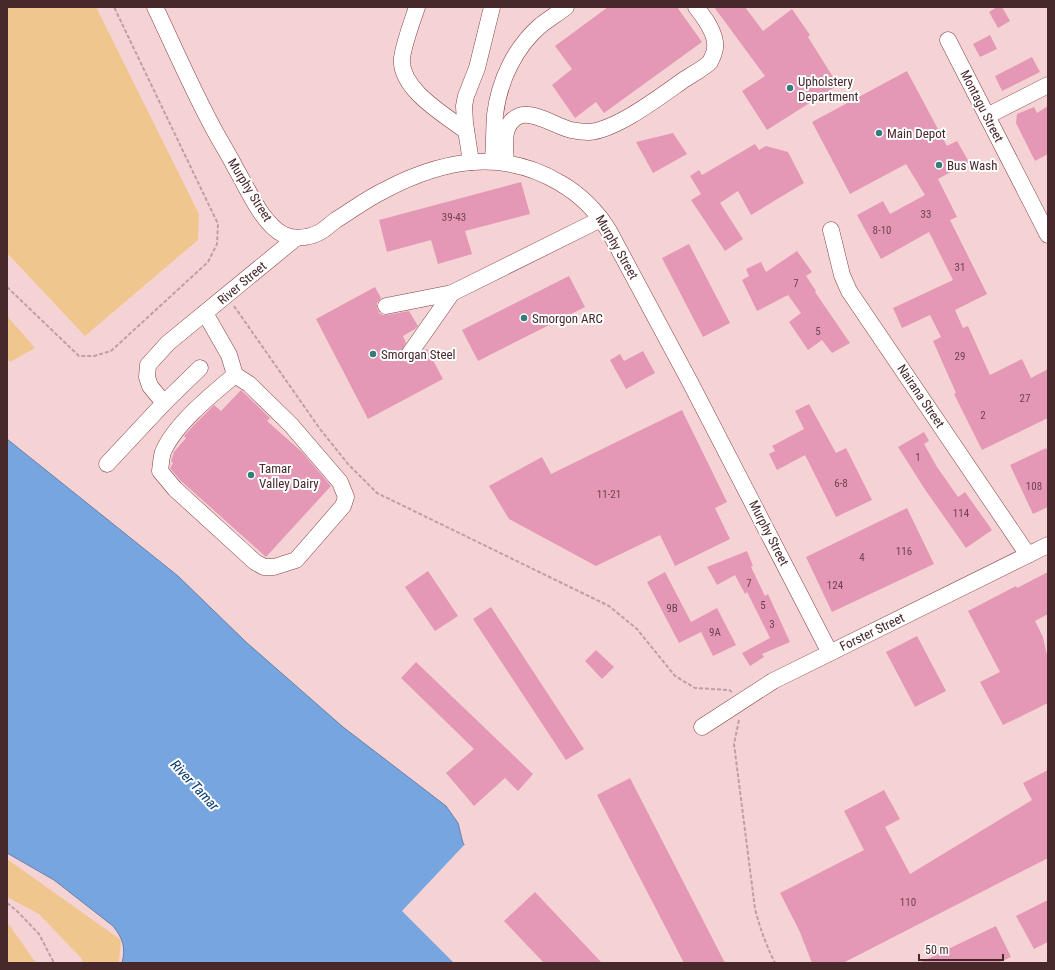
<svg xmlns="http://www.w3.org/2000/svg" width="1055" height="970" viewBox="0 0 1055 970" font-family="'Roboto Condensed',sans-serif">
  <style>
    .green { fill: #f0c68f }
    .water { fill: #76a5df; stroke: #6880a9 }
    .pier { fill: #f5d3d5 }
    .building { fill: #e598b6 }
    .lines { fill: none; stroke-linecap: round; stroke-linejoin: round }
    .minor-casing { stroke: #833f47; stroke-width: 17 }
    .path { stroke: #c09fa2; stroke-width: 2; stroke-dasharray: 4 2; stroke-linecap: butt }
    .minor { stroke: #fff; stroke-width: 16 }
    .poi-dot { fill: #357d7d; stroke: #fefefe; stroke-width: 1.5 }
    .labels { text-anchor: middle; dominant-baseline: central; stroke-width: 4; stroke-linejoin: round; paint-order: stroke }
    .number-label { font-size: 11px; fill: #6e444e }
    .poi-label { font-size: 13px; fill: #47282b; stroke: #fefefe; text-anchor: start }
    .street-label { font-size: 13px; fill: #47282b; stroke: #fefefe }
    .water-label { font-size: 14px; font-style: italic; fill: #07396e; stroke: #fefefe }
  </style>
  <rect width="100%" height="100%" fill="#f5d3d5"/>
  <g class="green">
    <polygon points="7,7 96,7 199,214 198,240 85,336 7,253"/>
    <polygon points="7,316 35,348 10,362 7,359"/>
    <polygon points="7,859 121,940 119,963 82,963 82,959 39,914 7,897"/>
    <polygon points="7,924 10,926 36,963 7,963"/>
  </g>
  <path class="water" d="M 7,439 L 178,576 L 246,642 L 343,727 L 446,806 L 458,823 L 463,843 L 572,963 L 122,963 C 126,947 123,939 113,926 L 54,880 L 7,853 Z"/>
  <polygon class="pier" points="466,843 574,962 574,963 454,963 402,911"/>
  <g class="building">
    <polygon points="608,7 677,7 702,42 604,113 596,102 575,118 552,85 572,69 555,46"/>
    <polygon points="714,7 745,7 763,31 792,9 810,35 808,37 838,85 767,130 742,91 765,76"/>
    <polygon points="997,7 1002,7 1010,21 998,28 989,12"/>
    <polygon points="990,35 997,49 980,57 973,44"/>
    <polygon points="1032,57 1040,72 1002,91 995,76"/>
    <polygon points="907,71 947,146 957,141 969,162 938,179 957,217 950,220 987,294 955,310 963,328 968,326 990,375 1022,359 1031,378 1048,369 1048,418 982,450 954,394 956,393 933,341 941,337 930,315 902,328 893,308 953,280 929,232 881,259 857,215 883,201 890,214 925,195 906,164 850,194 812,122"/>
    <polygon points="1048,106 1048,154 1035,161 1016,123 1017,114 1034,107 1037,113"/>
    <polygon points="673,133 687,154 653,173 636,142"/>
    <polygon points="755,144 759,150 766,146 788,152 804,183 751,215 738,191 720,203 743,239 725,251 691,200 701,194 690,176 699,170 702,175"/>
    <polygon points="521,182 530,214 465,231 472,254 438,264 431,240 387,252 379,220"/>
    <polygon points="689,244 730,323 703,337 662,258"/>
    <polygon points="797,251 812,272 806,276 816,291 815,292 850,343 832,353 822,340 808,350 789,322 801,313 788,295 757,311 742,280 749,276 746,269 761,262 766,272"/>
    <polygon points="569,276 585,307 478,361 462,330"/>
    <polygon points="375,287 381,298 377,303 377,308 379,313 383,315 387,315 409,311 418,326 415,329 403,336 406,343 401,352 402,357 404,361 409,362 414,362 424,350 427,349 443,379 368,419 316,319"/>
    <polygon points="643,351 655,373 626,389 610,360 620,354 624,361"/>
    <polygon points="241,390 270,418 267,421 302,452 331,486 266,557 180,480 170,468 173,463 171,461 174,452 186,438 184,436 192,427 214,405 221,411"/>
    <polygon points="809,404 836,453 846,448 872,500 836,517 805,455 777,470 769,454 775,451 772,446 804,429 795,411"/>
    <polygon points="682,410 727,502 715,508 730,539 675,566 660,535 596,566 509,519 489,486 542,457 551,474"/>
    <polygon points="924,432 929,441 924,444 937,467 958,497 965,492 992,530 966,548 924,488 898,447"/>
    <polygon points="1046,448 1048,453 1048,507 1033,514 1010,465"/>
    <polygon points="907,508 934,564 832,612 806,557"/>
    <polygon points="747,551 753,566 751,567 765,596 768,594 790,642 762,654 764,657 750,666 742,653 770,638 747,592 745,594 735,575 717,585 707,567"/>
    <polygon points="428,571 458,616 435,631 405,587"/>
    <polygon points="665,572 691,622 717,608 736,645 713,656 701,632 679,643 647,582"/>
    <polygon points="1048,572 1048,614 1035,621 1043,637 1048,660 1048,703 1003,725 980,682 1000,672 968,611 1016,586 1017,588"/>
    <polygon points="491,607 584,749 566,760 473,619"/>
    <polygon points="917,636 946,691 915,707 886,652"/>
    <polygon points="596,650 614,667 602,679 585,661"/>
    <polygon points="416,662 533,774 518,791 505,778 474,806 446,773 474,749 401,678"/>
    <polygon points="1048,770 1048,858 843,963 812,963 799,930 780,893 864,850 844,811 884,790 900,819 885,827 910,874 1032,800 1023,783"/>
    <polygon points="630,778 725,963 684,963 597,795"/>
    <polygon points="535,892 602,963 544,963 504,921"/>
    <polygon points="1048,900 1048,942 1034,949 1016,916"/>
    <polygon points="996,926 1011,957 998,963 919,963"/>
  </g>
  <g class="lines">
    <defs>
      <g id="minor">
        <path d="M 155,7 C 173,45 190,84 210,122 C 218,138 228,153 236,169 C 248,189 262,224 284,235 C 295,239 308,238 318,233 C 325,230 330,224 336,220 C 352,210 368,198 385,190 C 442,160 502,148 560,183 C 581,195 596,210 609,231 L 690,382 L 830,653"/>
        <path d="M 417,7 C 412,22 404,43 402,58 C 399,89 445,115 466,131"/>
        <polyline points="948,40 1048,235"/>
        <polyline points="987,116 1048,85"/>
        <path d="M 493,161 C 494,146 494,130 495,115 C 499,81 515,47 541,25 C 549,19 558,13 566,7"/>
        <polyline points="471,162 465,123 464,106 466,96 477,68 492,7"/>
        <path d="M 506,162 C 505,146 501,124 519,116 C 533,110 557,127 571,130 C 576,131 584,132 589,132 C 617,130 662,95 685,79 C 691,75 706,67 710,62 C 712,58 715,52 715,48 C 717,34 704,17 696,7"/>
        <polyline points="831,230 842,275 849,291 1028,555"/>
        <polyline points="386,306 452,293 601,219"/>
        <path d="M 205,313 L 229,355 L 235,375 C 211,395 175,424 163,452 C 161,458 161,465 160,471 L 175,489 L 255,562 L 264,567 L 274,567 L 296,560 L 343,506 L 346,497 L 340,482 L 291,425 L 249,384 L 235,375"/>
        <polyline points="410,353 452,293"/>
        <polyline points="164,403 150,386 147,377 148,365 168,343 296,238"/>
        <polyline points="107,464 164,403 200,368"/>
        <polyline points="702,727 773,681 1048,545"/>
      </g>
    </defs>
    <use href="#minor" class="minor-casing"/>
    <g class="path">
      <polyline points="7,287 79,356 94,356 111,351 208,262 217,244 218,224 114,7"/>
      <polyline points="234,306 320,429 348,464 377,493 609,606 637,629 675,676 695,688 729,690 732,692"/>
      <path d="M 739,720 L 734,744 L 755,909 C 760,928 766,945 775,963"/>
      <polyline points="7,903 17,911 39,934 54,963"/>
    </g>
    <use href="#minor" class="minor"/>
  </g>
  <g class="poi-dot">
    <circle cx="790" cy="88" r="4"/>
    <circle cx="879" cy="133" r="4"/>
    <circle cx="939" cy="165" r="4"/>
    <circle cx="524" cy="318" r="4"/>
    <circle cx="373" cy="354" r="4"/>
    <circle cx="251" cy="475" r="4"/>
  </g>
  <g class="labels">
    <g class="number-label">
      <text x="926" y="214">33</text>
      <text x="454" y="217">39-43</text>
      <text x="882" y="230">8-10</text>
      <text x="960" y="267">31</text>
      <text x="796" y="283">7</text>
      <text x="818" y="331">5</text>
      <text x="960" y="356">29</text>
      <text x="1025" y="398">27</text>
      <text x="983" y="415">2</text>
      <text x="918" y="457">1</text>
      <text x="841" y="483">6-8</text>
      <text x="1034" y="486">108</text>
      <text x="609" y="494">11-21</text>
      <text x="961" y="513">114</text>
      <text x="904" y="551">116</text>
      <text x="862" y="557">4</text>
      <text x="749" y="583">7</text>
      <text x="835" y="585">124</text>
      <text x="763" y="605">5</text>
      <text x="672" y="608">9B</text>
      <text x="772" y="624">3</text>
      <text x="715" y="632">9A</text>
      <text x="908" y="902">110</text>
    </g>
    <g class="poi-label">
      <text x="798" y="81">Upholstery<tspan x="798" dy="15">Department</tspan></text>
      <text x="887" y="133">Main Depot</text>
      <text x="947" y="165">Bus Wash</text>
      <text x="532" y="318">Smorgon ARC</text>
      <text x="381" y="354">Smorgan Steel</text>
      <text x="259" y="468">Tamar<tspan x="259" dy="15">Valley Dairy</tspan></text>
    </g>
    <g class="street-label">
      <text transform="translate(982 106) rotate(63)">Montagu Street</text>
      <text transform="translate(250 190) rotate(58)">Murphy Street</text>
      <text transform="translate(617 247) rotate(60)">Murphy Street</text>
      <text transform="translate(242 283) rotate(-40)">River Street</text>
      <text transform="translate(921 396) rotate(56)">Nairana Street</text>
      <text transform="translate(769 533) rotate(63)">Murphy Street</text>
      <text transform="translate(872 632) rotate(-26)">Forster Street</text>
    </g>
    <g class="water-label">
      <text transform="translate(195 785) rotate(47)">River Tamar</text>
    </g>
  </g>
  <rect width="1055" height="970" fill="none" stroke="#47282b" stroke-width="16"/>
  <path d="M919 954v6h84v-6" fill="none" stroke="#47282b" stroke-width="2"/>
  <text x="925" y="954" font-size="12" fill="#47282b" stroke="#fefefe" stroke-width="3" paint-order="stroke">50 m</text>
</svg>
